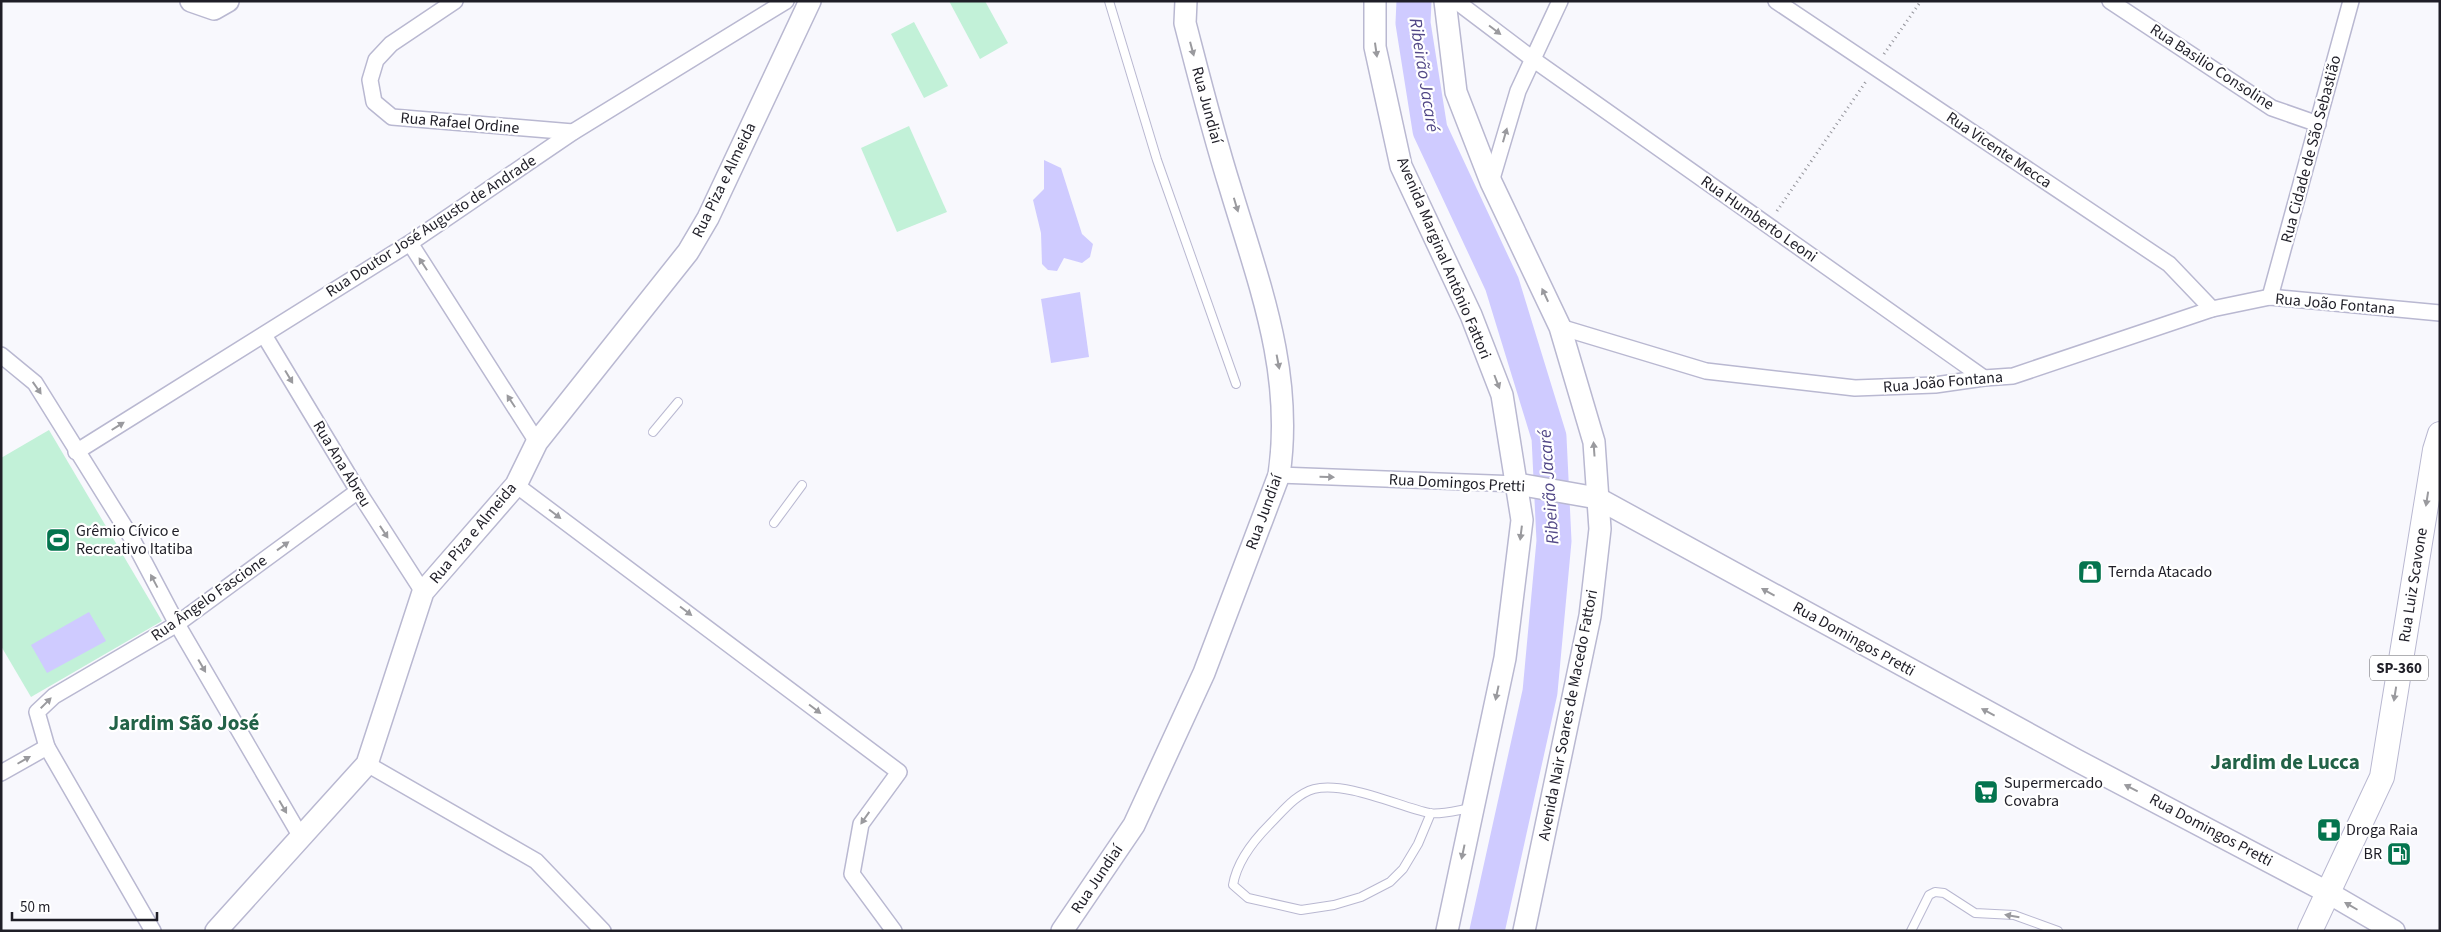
<svg xmlns="http://www.w3.org/2000/svg" width="2441" height="932" viewBox="0 0 2441 932" font-family="'Source Sans 3',sans-serif">
  <style>
    .green { fill: #c2f1d8 }
    .water { fill: #cfcbff }
    .lines { fill: none; stroke-linecap: round; stroke-linejoin: round }
    .river { stroke: #cfcbff; stroke-width: 35 }
    .lane-casing { stroke: #b9b8d1; stroke-width: 10 }
    .street-casing { stroke: #b9b8d1; stroke-width: 18 }
    .secondary-casing { stroke: #b9b8d1; stroke-width: 24 }
    .primary-casing { stroke: #b9b8d1; stroke-width: 26 }
    .path { stroke: #93939a; stroke-width: 3; stroke-dasharray: 1 4; stroke-linecap: butt }
    .lane { stroke: #fff; stroke-width: 8 }
    .street { stroke: #fff; stroke-width: 15 }
    .secondary { stroke: #fff; stroke-width: 21 }
    .primary { stroke: #fff; stroke-width: 24 }
    .oneway { fill: #9a9a9e }
    .labels { text-anchor: middle; dominant-baseline: central; stroke-width: 4.5; stroke-linejoin: round; paint-order: stroke }
    .shield { fill: #fff; stroke: #626268; stroke-width: 1 }
    .shield-label { font-size: 15px; font-weight: bold; fill: #1f1e27 }
    .street-label { font-size: 16px; fill: #1f1e27; stroke: #fff }
    .poi-label { font-size: 16px; fill: #1f1e27; stroke: #fff; text-anchor: start }
    .water-label { font-size: 18px; font-style: italic; fill: #524887; stroke: #fff }
    .district-label { font-size: 21px; font-weight: bold; fill: #226247; stroke: #fff }
  </style>
  <rect width="100%" height="100%" fill="#f8f8fd"/>
  <g class="green">
    <polygon points="949,1 985,1 1008,43 980,59"/>
    <polygon points="914,22 948,86 924,98 891,34"/>
    <polygon points="909,126 947,212 897,232 861,148"/>
    <polygon points="49,430 162,621 31,697 1,646 1,458"/>
  </g>
  <g class="water">
    <polygon points="1044,160 1061,168 1082,234 1093,244 1090,257 1082,263 1064,258 1057,271 1048,270 1042,264 1041,233 1033,200 1044,189"/>
    <polygon points="1080,292 1089,357 1051,363 1041,299"/>
    <polygon points="89,612 106,641 47,673 31,645"/>
  </g>
  <g class="lines">
    <polyline class="river" points="1414,1 1413,23 1430,130 1502,284 1549,437 1554,541 1540,692 1487,931"/>
    <defs>
      <g id="lane">
        <polyline points="1109,1 1157,160 1236,384"/>
        <polyline points="653,432 678,402"/>
        <polyline points="774,523 802,485"/>
        <path d="M 1431,813 L 1418,844 L 1403,869 L 1390,882 L 1361,897 L 1334,905 L 1301,910 L 1248,898 L 1233,885 C 1237,861 1253,841 1270,824 C 1283,811 1296,794 1314,789 C 1345,781 1398,806 1429,813 C 1441,815 1458,810 1471,808"/>
        <polyline points="1911,931 1929,895 1935,892 1944,893 1975,913 2014,915 2058,931"/>
      </g>
      <g id="street">
        <polyline points="455,1 391,44 376,60 370,80 374,102 392,117 573,132"/>
        <polyline points="1456,1 1534,60 1984,378"/>
        <polyline points="1776,1 2169,264 2212,309"/>
        <polyline points="2110,1 2272,108 2318,124"/>
        <polyline points="1491,182 1518,91 1560,1"/>
        <polyline points="410,243 537,442"/>
        <polyline points="2270,297 2351,1"/>
        <polyline points="1560,327 1706,371 1855,388 1935,385 1984,378 2013,376 2212,309 2270,297 2440,313"/>
        <polyline points="264,335 358,491 423,592"/>
        <polyline points="1,355 35,383 131,537 177,624 301,837"/>
        <polyline points="76,452 410,243 573,132 786,1"/>
        <polyline points="1279,475 1518,484"/>
        <polyline points="516,485 899,772 861,824 852,874 894,931"/>
        <polyline points="367,764 536,861 603,931"/>
        <polyline points="1,773 47,747"/>
        <polyline points="153,931 47,747 37,712 54,696 177,624 358,491"/>
      </g>
      <g id="secondary">
        <polyline points="191,1 214,9 228,1"/>
        <polyline points="1375,1 1375,47 1401,166 1471,315 1502,395 1522,520 1505,658 1447,931"/>
        <polyline points="1445,1 1456,92 1491,182 1560,327 1594,442 1600,529 1590,616 1524,931"/>
        <polyline points="1518,484 1597,498 2076,760 2327,892 2394,931"/>
        <polyline points="216,931 367,764 423,592 516,485 537,442 688,252 708,218 810,1"/>
        <path d="M 1062,931 L 1134,825 L 1204,673 L 1279,475 C 1294,372 1259,284 1230,187 C 1213,133 1199,77 1185,23 L 1186,1"/>
      </g>
      <polyline id="primary" points="2310,931 2382,777 2435,450 2440,434"/>
    </defs>
    <use href="#lane" class="lane-casing"/>
    <use href="#street" class="street-casing"/>
    <use href="#secondary" class="secondary-casing"/>
    <use href="#primary" class="primary-casing"/>
    <g class="path">
      <polyline points="1884,54 1921,1"/>
      <polyline points="1777,211 1867,80"/>
    </g>
    <use href="#lane" class="lane"/>
    <use href="#street" class="street"/>
    <use href="#secondary" class="secondary"/>
    <use href="#primary" class="primary"/>
  </g>
  <defs><path id="oneway-solid" d="M-6-.8H1V-3.2L6.5 0L1 3.2V.8H-6Z" transform="scale(1.25)"/></defs>
  <g class="oneway">
    <use href="#oneway-solid" transform="translate(1495 30) rotate(37)"/>
    <use href="#oneway-solid" transform="translate(1192 49) rotate(75)"/>
    <use href="#oneway-solid" transform="translate(1376 50) rotate(82)"/>
    <use href="#oneway-solid" transform="translate(1505 135) rotate(-74)"/>
    <use href="#oneway-solid" transform="translate(1236 205) rotate(73)"/>
    <use href="#oneway-solid" transform="translate(423 264) rotate(-123)"/>
    <use href="#oneway-solid" transform="translate(1545 295) rotate(-115)"/>
    <use href="#oneway-solid" transform="translate(1278 362) rotate(79)"/>
    <use href="#oneway-solid" transform="translate(289 377) rotate(59)"/>
    <use href="#oneway-solid" transform="translate(1497 382) rotate(69)"/>
    <use href="#oneway-solid" transform="translate(37 388) rotate(55)"/>
    <use href="#oneway-solid" transform="translate(511 401) rotate(-123)"/>
    <use href="#oneway-solid" transform="translate(118 426) rotate(-32)"/>
    <use href="#oneway-solid" transform="translate(1594 449) rotate(-94)"/>
    <use href="#oneway-solid" transform="translate(1327 477) rotate(2)"/>
    <use href="#oneway-solid" transform="translate(2427 499) rotate(99)"/>
    <use href="#oneway-solid" transform="translate(555 514) rotate(37)"/>
    <use href="#oneway-solid" transform="translate(384 532) rotate(57)"/>
    <use href="#oneway-solid" transform="translate(1521 533) rotate(97)"/>
    <use href="#oneway-solid" transform="translate(283 546) rotate(-36)"/>
    <use href="#oneway-solid" transform="translate(154 581) rotate(-118)"/>
    <use href="#oneway-solid" transform="translate(1768 592) rotate(-151)"/>
    <use href="#oneway-solid" transform="translate(686 611) rotate(37)"/>
    <use href="#oneway-solid" transform="translate(202 666) rotate(60)"/>
    <use href="#oneway-solid" transform="translate(1497 693) rotate(102)"/>
    <use href="#oneway-solid" transform="translate(2395 694) rotate(99)"/>
    <use href="#oneway-solid" transform="translate(46 703) rotate(-45)"/>
    <use href="#oneway-solid" transform="translate(815 709) rotate(37)"/>
    <use href="#oneway-solid" transform="translate(1988 712) rotate(-152)"/>
    <use href="#oneway-solid" transform="translate(24 760) rotate(-30)"/>
    <use href="#oneway-solid" transform="translate(2131 788) rotate(-153)"/>
    <use href="#oneway-solid" transform="translate(283 807) rotate(60)"/>
    <use href="#oneway-solid" transform="translate(865 818) rotate(125)"/>
    <use href="#oneway-solid" transform="translate(1463 852) rotate(102)"/>
    <use href="#oneway-solid" transform="translate(2351 906) rotate(-150)"/>
    <use href="#oneway-solid" transform="translate(2012 916) rotate(-170)"/>
  </g>
  <defs>
    <symbol id="stadium-square" viewBox="-11 -11 22 22"><rect x="-9" y="-9" width="18" height="18" rx="4" fill="#04744e" stroke="#fff"/><path d="M0-5a6.5 5 0 1 0 0 10a6.5 5 0 1 0 0-10ZM-3.5-1.8h7v3.6h-7Z" fill="#fff"/></symbol>
    <symbol id="shop-square" viewBox="-11 -11 22 22"><rect x="-9" y="-9" width="18" height="18" rx="4" fill="#04744e" stroke="#fff"/><path d="M-5-2.5h2.3a2.7 3.5 0 0 1 5.4 0H5L5.5 6h-11ZM-1.5-2.5h3a1.5 2.3 0 0 0-3 0Z" fill="#fff"/></symbol>
    <symbol id="supermarket-square" viewBox="-11 -11 22 22"><rect x="-9" y="-9" width="18" height="18" rx="4" fill="#04744e" stroke="#fff"/><path d="M-6-5.5h2.5l.6 2H6L4.5 2H-2.5L-4.4-4H-6ZM-1.5 3.2a1.3 1.3 0 1 0 .1 0ZM3 3.2a1.3 1.3 0 1 0 .1 0Z" fill="#fff"/></symbol>
    <symbol id="pharmacy-square" viewBox="-11 -11 22 22"><rect x="-9" y="-9" width="18" height="18" rx="4" fill="#04744e" stroke="#fff"/><path d="M-2-6h4v4h4v4h-4v4h-4v-4h-4v-4h4Z" fill="#fff"/></symbol>
    <symbol id="fuel-square" viewBox="-11 -11 22 22"><rect x="-9" y="-9" width="18" height="18" rx="4" fill="#04744e" stroke="#fff"/><path d="M-5.5-6h7V0h2V4h1.3V-2.5L3-4.5l.8-.8L6-3V5H2.5V1h-1V6h-7ZM-4.2-4.7v3.2H.2V-4.7Z" fill="#fff"/></symbol>
  </defs>
  <g fill-rule="evenodd">
    <use href="#stadium-square" x="44" y="526" width="28" height="28"/>
    <use href="#shop-square" x="2076" y="558" width="28" height="28"/>
    <use href="#supermarket-square" x="1972" y="778" width="28" height="28"/>
    <use href="#pharmacy-square" x="2315" y="816" width="28" height="28"/>
    <use href="#fuel-square" x="2385" y="840" width="28" height="28"/>
  </g>
  <g class="labels">
    <rect class="shield" x="2370" y="655.5" width="58" height="25" rx="4"/>
    <g class="shield-label">
      <text x="2399" y="668">SP-360</text>
    </g>
    <g class="street-label">
      <text transform="translate(2212 67) rotate(33)">Rua Basilio Consoline</text>
      <text transform="translate(1207 105) rotate(75)">Rua Jundiaí</text>
      <text transform="translate(460 123) rotate(5)">Rua Rafael Ordine</text>
      <text transform="translate(2311 149) rotate(-75)">Rua Cidade de São Sebastião</text>
      <text transform="translate(1999 150) rotate(34)">Rua Vicente Mecca</text>
      <text transform="translate(724 180) rotate(-64)">Rua Piza e Almeida</text>
      <text transform="translate(1759 219) rotate(35)">Rua Humberto Leoni</text>
      <text transform="translate(431 226) rotate(-33)">Rua Doutor José Augusto de Andrade</text>
      <text transform="translate(1444 258) rotate(67)">Avenida Marginal Antônio Fattori</text>
      <text transform="translate(2335 304) rotate(5)">Rua João Fontana</text>
      <text transform="translate(1943 382) rotate(-5)">Rua João Fontana</text>
      <text transform="translate(342 464) rotate(59)">Rua Ana Abreu</text>
      <text transform="translate(1457 483) rotate(3)">Rua Domingos Pretti</text>
      <text transform="translate(1264 512) rotate(-70)">Rua Jundiaí</text>
      <text transform="translate(473 533) rotate(-50)">Rua Piza e Almeida</text>
      <text transform="translate(2413 585) rotate(-81)">Rua Luiz Scavone</text>
      <text transform="translate(209 598) rotate(-35)">Rua Ângelo Fascione</text>
      <text transform="translate(1854 639) rotate(29)">Rua Domingos Pretti</text>
      <text transform="translate(1568 715) rotate(-79)">Avenida Nair Soares de Macedo Fattori</text>
      <text transform="translate(2211 830) rotate(28)">Rua Domingos Pretti</text>
      <text transform="translate(1097 879) rotate(-56)">Rua Jundiaí</text>
    </g>
    <g class="poi-label">
      <text x="76" y="531">Grêmio Cívico e<tspan x="76" dy="18">Recreativo Itatiba</tspan></text>
      <text x="2108" y="572">Ternda Atacado</text>
      <text x="2004" y="783">Supermercado<tspan x="2004" dy="18">Covabra</tspan></text>
      <text x="2346" y="830">Droga Raia</text>
      <text x="2382" y="854" text-anchor="end">BR</text>
    </g>
    <g class="water-label">
      <text transform="translate(1424 75) rotate(81)">Ribeirão Jacaré</text>
      <text transform="translate(1549 487) rotate(-94)">Ribeirão Jacaré</text>
    </g>
    <g class="district-label">
      <text x="184" y="723">Jardim São José</text>
      <text x="2285" y="762">Jardim de Lucca</text>
    </g>
  </g>
  <rect width="2441" height="932" fill="none" stroke="#1f1e27" stroke-width="5"/>
  <path d="M12 912v8h145v-8" fill="none" stroke="#1f1e27" stroke-width="2.5"/>
  <text x="20" y="912" font-size="15" fill="#1f1e27" stroke="#ffffff" stroke-width="4" paint-order="stroke">50 m</text>
</svg>
